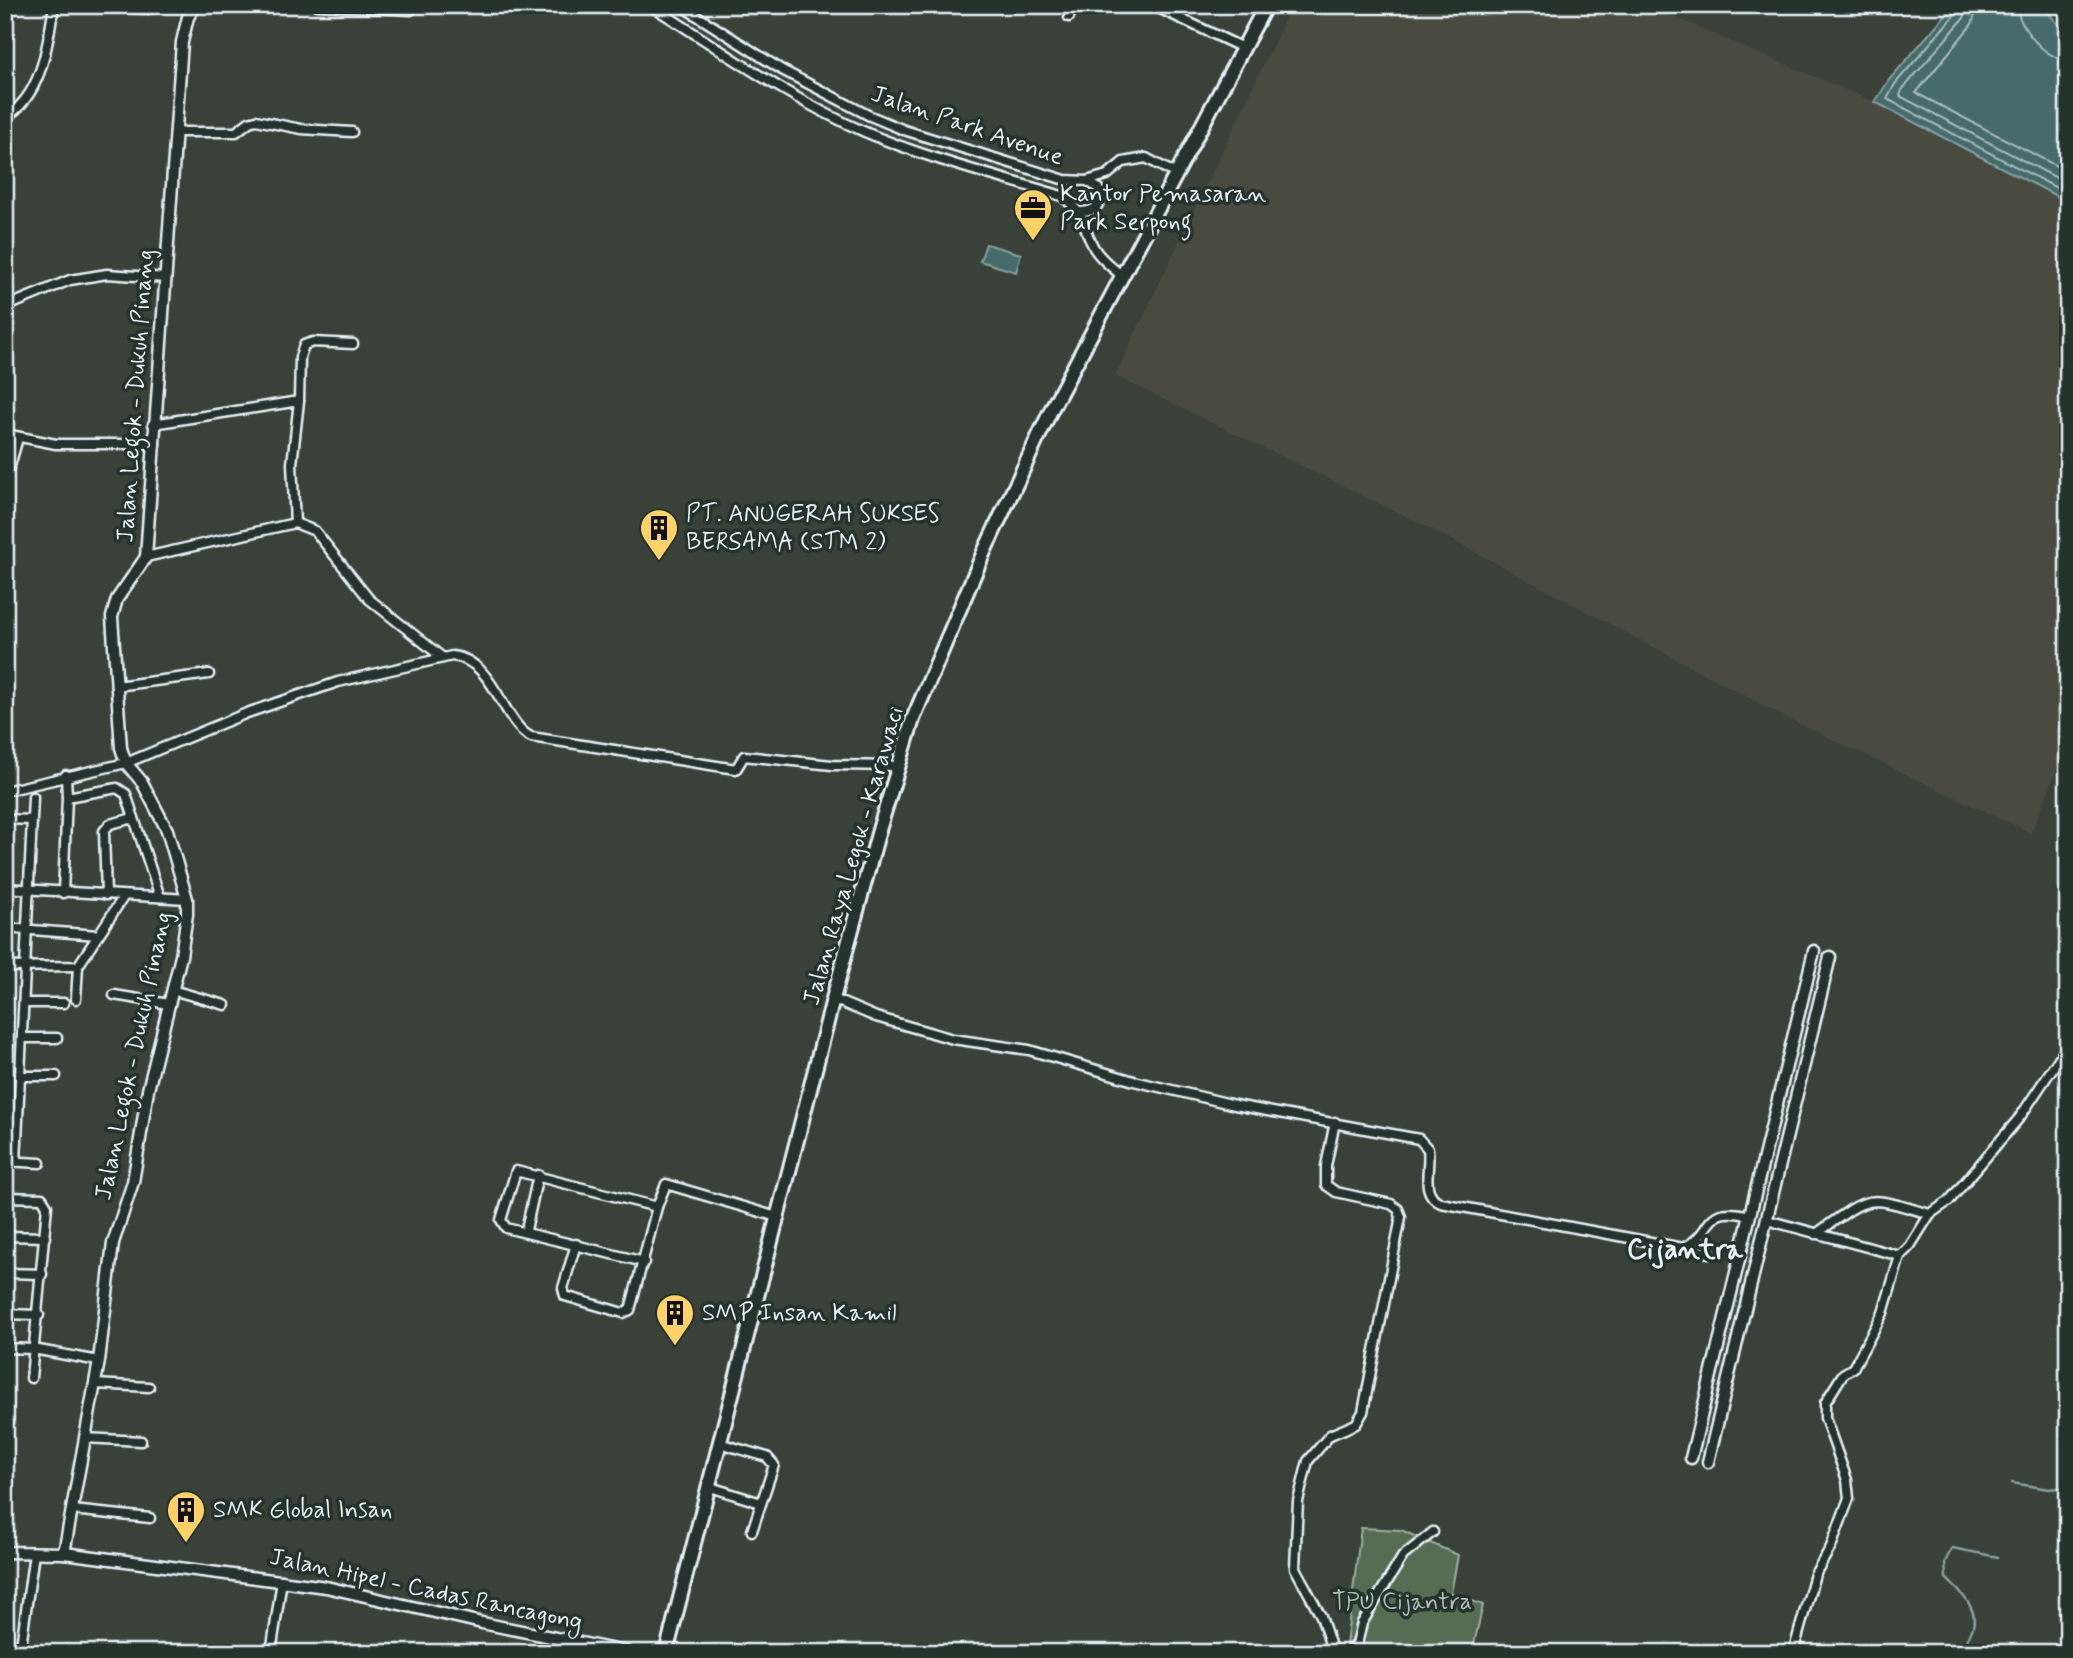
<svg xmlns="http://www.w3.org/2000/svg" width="2073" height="1658" viewBox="0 0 2073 1658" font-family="Mynerve,sans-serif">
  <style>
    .built { fill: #484b3f }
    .green { fill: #566d52; stroke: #9fafa5; stroke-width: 2 }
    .water { fill: #466a6a; stroke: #87a0a3; stroke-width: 2 }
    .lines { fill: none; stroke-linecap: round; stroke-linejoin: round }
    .shore { stroke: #a7bbbf; stroke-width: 2 }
    .stream { stroke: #87a0a3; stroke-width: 2.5 }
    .minor-casing { stroke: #e8f1f8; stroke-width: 13 }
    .tertiary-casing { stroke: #e8f1f8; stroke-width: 15 }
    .primary-casing { stroke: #e8f1f8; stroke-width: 18 }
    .minor { stroke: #26332d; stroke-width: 8 }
    .tertiary { stroke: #26332d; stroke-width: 10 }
    .primary { stroke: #26332d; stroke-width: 12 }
    .labels { text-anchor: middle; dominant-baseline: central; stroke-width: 7; stroke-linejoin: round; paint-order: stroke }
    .street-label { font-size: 24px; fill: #e8f1f8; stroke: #26332d }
    .poi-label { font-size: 24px; fill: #e8f1f8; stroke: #26332d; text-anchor: start }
    .park-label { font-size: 24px; fill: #aebcb6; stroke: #26332d }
    .quarter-label { font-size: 28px; font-weight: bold; fill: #e8f1f8; stroke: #26332d }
  </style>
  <rect width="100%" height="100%" fill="#3a4138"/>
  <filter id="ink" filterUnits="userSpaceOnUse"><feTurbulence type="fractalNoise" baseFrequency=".0143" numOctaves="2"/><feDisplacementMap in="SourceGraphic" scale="14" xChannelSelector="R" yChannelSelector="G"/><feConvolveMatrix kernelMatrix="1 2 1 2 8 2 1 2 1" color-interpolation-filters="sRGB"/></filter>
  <g filter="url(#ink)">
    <polygon class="built" points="1292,5 1645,5 1875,102 2068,202 2068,744 2031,833 1789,719 1422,524 1115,376"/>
    <polygon class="green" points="1361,1528 1401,1530 1458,1555 1451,1593 1483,1605 1472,1653 1345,1653"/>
    <g class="water">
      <polygon points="1954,5 2042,5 2068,36 2068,202 1875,102 1889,80"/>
      <polygon points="986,244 1021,254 1016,272 980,261"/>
    </g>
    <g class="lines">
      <g class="shore">
        <polyline points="1959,5 1957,12 1895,84 1887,99 2068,194"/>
        <polyline points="1968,5 1964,18 1902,90 1900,96 2068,184"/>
        <polyline points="1978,5 1972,24 1916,93 2068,172"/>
        <path d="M 2017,5 C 2018,27 2045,59 2068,60"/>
      </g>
      <g class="stream">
        <polyline points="2012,1483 2049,1489 2068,1487"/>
        <path d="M 1961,1653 C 1963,1644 1968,1640 1971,1632 C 1982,1610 1960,1592 1946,1578 L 1945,1562 L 1952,1548 L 1998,1557"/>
      </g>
      <defs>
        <g id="minor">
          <polyline points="93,5 148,9 168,5"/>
          <polyline points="316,5 411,10"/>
          <path d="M 650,5 C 720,49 789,99 865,132 C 928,159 996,176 1062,196 C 1090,219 1079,222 1094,248 C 1101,260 1112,267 1122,276"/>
          <polyline points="680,5 782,70 868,115 904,130 1065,180 1087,181 1107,175 1123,162 1146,158 1176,174"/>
          <polyline points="1152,5 1243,48"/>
          <polyline points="1069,17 1073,5"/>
          <path d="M 5,117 C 42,97 48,43 54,5"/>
          <polyline points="175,132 236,132 249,122 256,120 301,129 352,132"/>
          <path d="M 1081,212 C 1097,212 1103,203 1098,188 L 1087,181"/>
          <polyline points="5,307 70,280 107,274 166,278"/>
          <polyline points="299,401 300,357 304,345 313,342 353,344"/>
          <polyline points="5,434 56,444 155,444"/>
          <polyline points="5,466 10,466 18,438"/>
          <polyline points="295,523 315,531 369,599 443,658"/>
          <polyline points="146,557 295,523 292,464 299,401 153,424"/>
          <polyline points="116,686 209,674"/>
          <polyline points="66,775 67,797"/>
          <path d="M 5,791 L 126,763 L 247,713 L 338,682 L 452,656 C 495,660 502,723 531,737 L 736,769 L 744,756 L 832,765 L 897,766"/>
          <polyline points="5,819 31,820"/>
          <polyline points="5,888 187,899"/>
          <polyline points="63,893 67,797 117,788 126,794 160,897"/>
          <polyline points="106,895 104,831 110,824 134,818"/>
          <polyline points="5,928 98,935"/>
          <polyline points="5,967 78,966 124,896"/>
          <polyline points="172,990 225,1005"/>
          <polyline points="114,995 169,1004"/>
          <polyline points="76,999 78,966"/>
          <path d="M 833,999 L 876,1017 L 953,1039 L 1029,1050 L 1134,1081 L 1235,1105 L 1419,1139 L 1428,1149 C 1431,1170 1419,1193 1441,1203 L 1710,1253"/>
          <polyline points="24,1003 64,1003"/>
          <polyline points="22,1038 57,1038"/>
          <polyline points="20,1076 56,1076"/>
          <polyline points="5,1161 40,1163"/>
          <polyline points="16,1162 33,797"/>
          <polyline points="5,1197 42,1198 47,1206 31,1378"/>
          <polyline points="1767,1220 1900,1256"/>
          <polyline points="526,1230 538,1175"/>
          <path d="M 1816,1234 C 1872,1194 1864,1195 1930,1214"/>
          <polyline points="5,1236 45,1237"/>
          <polyline points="576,1244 563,1288 565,1296 623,1313 630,1310 657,1207 666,1184 777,1217"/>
          <path d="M 1683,1248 C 1716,1233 1700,1203 1750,1216"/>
          <polyline points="644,1262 506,1228 501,1220 516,1171 657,1207"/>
          <polyline points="5,1273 42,1274"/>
          <polyline points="5,1314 39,1315"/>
          <polyline points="5,1348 33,1349 99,1361"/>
          <polyline points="95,1384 149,1387"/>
          <polyline points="85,1438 141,1441"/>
          <polyline points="719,1443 767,1457 774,1465 752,1531"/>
          <polyline points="707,1486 761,1503"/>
          <polyline points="72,1510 150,1518"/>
          <polyline points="20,1653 34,1553"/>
          <polyline points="271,1653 282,1580"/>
          <polyline points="1333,1653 1321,1616 1295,1568 1298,1501 1308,1461 1330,1435 1356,1424 1363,1412 1401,1217 1398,1209 1391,1204 1336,1192 1326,1185 1326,1166 1335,1122"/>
          <polyline points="1348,1653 1357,1644 1362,1623 1403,1556 1433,1532"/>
          <polyline points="1793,1653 1815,1574 1831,1547 1849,1498 1847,1480 1825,1418 1825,1403 1843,1374 1853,1368 1883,1313 1900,1256 1910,1246 1930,1214 1949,1201 2020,1117 2068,1045"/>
        </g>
        <g id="tertiary">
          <polyline points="1691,1458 1814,951"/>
          <polyline points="1708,1462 1830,957"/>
          <polyline points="5,1552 64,1553 326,1587 482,1623 630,1653"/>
          <polyline points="64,1553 99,1361 113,1243 133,1182 148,1090 181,956 187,914 187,899 167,830 142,782 126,763 121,748 112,617 117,599 146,557 182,42 188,17 196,5"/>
        </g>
        <polyline id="primary" points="666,1653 833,999 879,830 913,719 983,554 1052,408 1266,5"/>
      </defs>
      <use href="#minor" class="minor-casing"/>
      <use href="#tertiary" class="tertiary-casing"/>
      <use href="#primary" class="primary-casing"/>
      <use href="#minor" class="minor"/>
      <use href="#tertiary" class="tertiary"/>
      <use href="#primary" class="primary"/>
    </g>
  </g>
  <defs>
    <symbol id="office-pin" viewBox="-11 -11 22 30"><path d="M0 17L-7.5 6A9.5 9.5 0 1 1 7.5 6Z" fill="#ffd166" stroke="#26332d"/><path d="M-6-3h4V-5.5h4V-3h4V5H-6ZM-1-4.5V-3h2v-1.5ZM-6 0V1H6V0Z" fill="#111"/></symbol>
    <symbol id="building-pin" viewBox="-11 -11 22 30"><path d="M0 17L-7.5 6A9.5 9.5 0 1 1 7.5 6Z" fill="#ffd166" stroke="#26332d"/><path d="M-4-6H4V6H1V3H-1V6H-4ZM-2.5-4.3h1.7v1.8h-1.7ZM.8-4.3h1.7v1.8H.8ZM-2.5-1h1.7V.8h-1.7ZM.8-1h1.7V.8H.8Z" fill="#111"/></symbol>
  </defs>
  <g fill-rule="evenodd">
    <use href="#office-pin" x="1011" y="186" width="44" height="60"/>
    <use href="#building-pin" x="637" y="506" width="44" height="60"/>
    <use href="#building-pin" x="653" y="1291" width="44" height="60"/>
    <use href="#building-pin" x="164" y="1488" width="44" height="60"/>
  </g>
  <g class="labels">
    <g class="street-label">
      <text transform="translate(967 126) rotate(19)">Jalan Park Avenue</text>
      <text transform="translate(136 396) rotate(-86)">Jalan Legok - Dukuh Pinang</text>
      <text transform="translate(854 856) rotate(-74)">Jalan Raya Legok - Karawaci</text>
      <text transform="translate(134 1056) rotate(-78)">Jalan Legok - Dukuh Pinang</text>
      <text transform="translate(426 1590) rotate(12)">Jalan Hipel - Cadas Rancagong</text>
    </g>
    <g class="poi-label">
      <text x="1060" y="194">Kantor Pemasaran<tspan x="1060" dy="28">Park Serpong</tspan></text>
      <text x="686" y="514">PT. ANUGERAH SUKSES<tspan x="686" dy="28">BERSAMA (STM 2)</tspan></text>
      <text x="702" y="1313">SMP Insan Kamil</text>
      <text x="213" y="1510">SMK Global Insan</text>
    </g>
    <g class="park-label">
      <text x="1402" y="1602">TPU Cijantra</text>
    </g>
    <g class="quarter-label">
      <text x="1685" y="1250">Cijantra</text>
    </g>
  </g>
  <rect width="2073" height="1658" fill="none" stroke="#26332d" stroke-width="28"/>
  <rect x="14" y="14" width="2045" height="1630" fill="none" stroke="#e8f1f8" stroke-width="2.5" filter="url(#ink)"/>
</svg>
